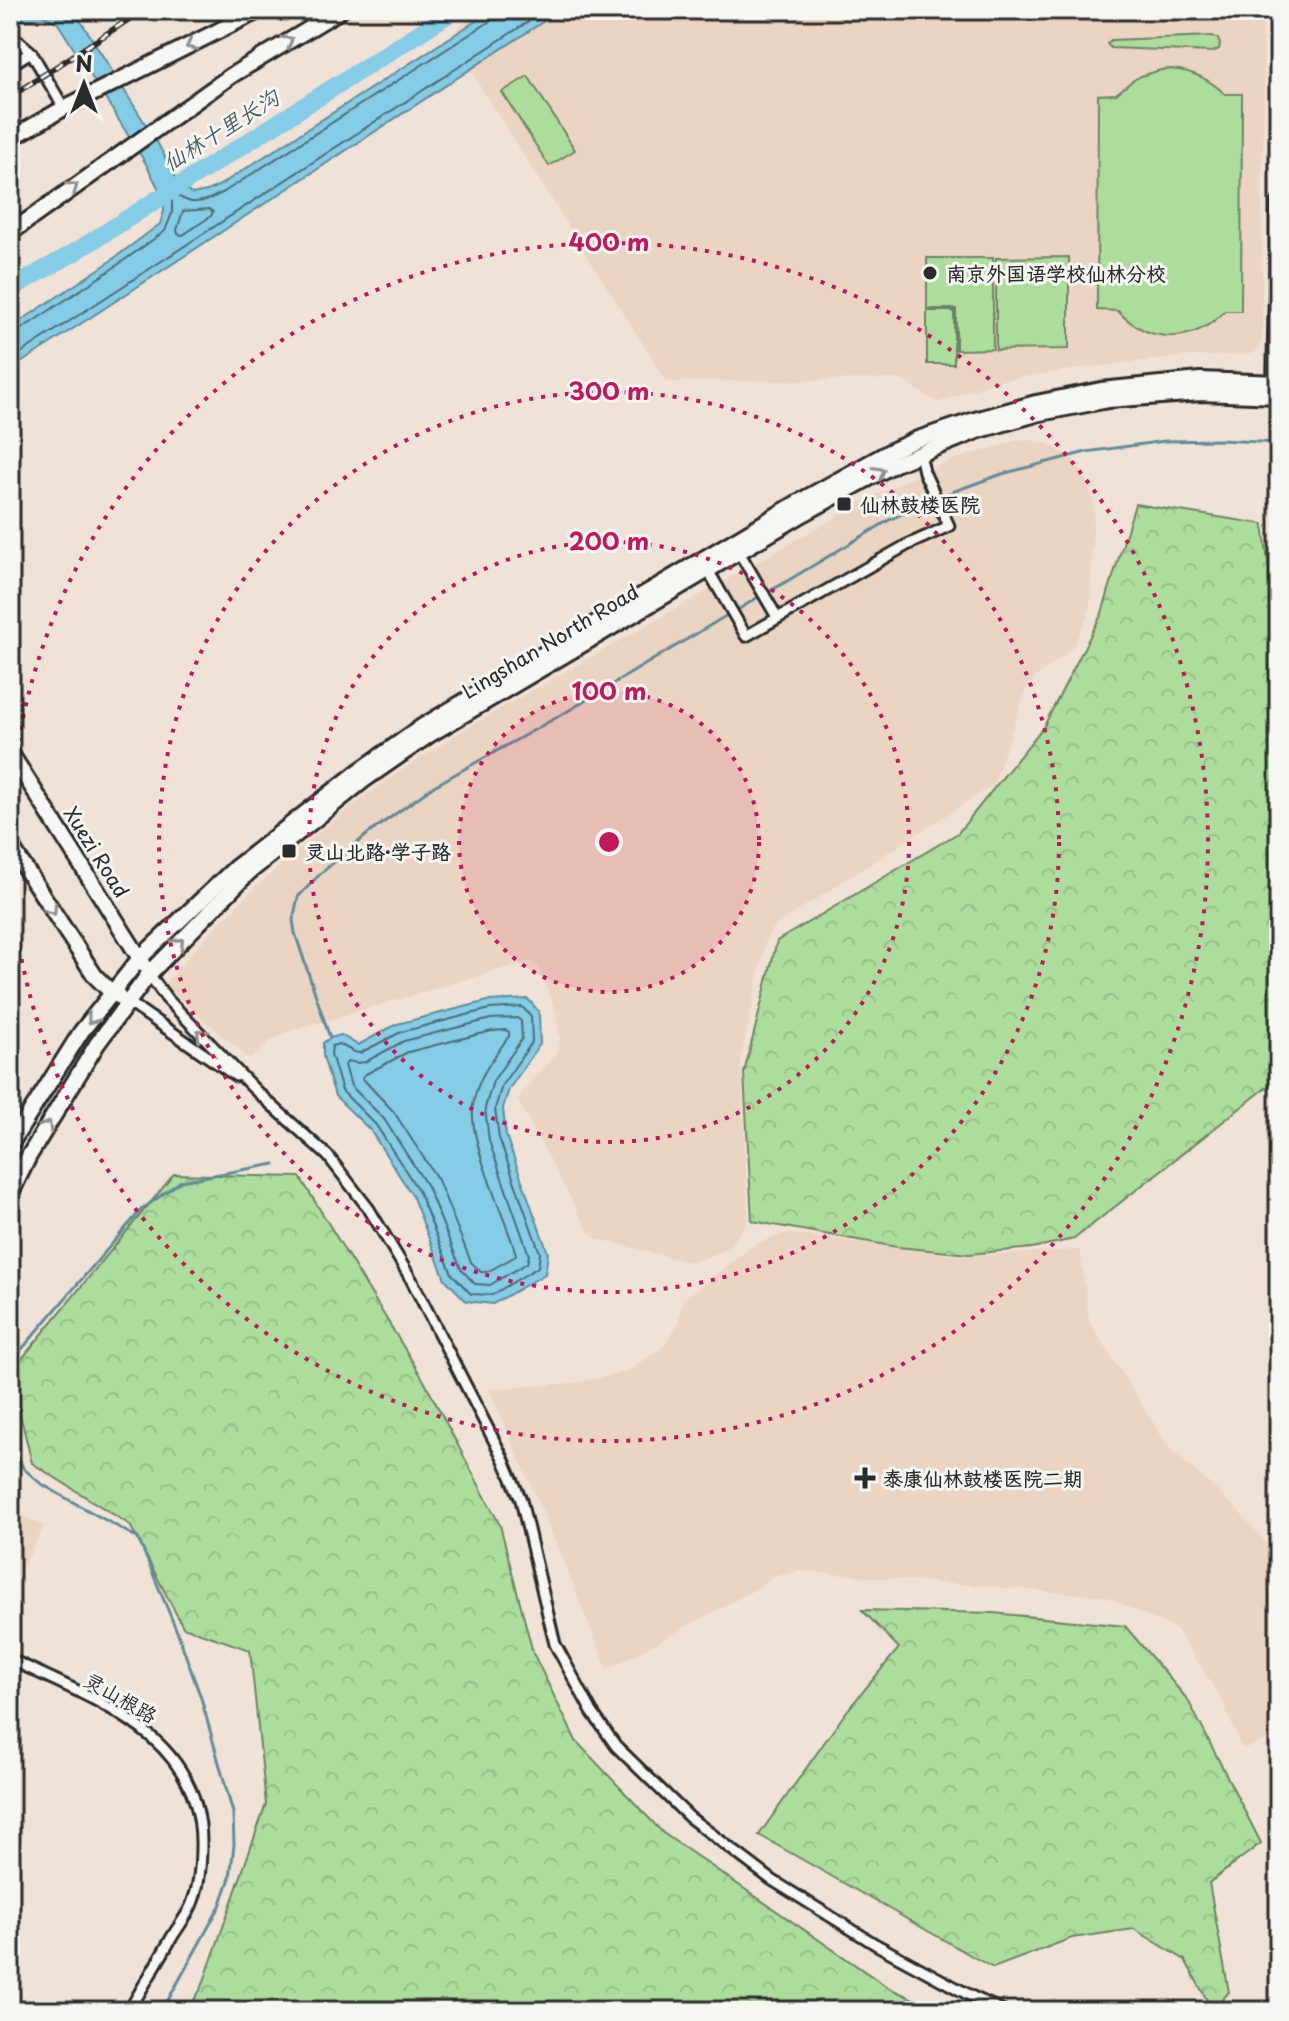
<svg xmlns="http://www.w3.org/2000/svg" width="1289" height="2021" viewBox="0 0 1289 2021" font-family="'Playpen Sans','LXGW WenKai TC',sans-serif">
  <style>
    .built { fill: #ecd4c2 }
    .green { fill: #addd9d; stroke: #6c8464; stroke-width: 2 }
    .forest { fill: url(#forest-crowns); stroke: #6c8464; stroke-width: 2 }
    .water { fill: #85cce6; stroke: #618c9b; stroke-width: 2 }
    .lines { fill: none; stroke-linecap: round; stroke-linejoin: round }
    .shore { stroke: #4f6b76; stroke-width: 2 }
    .stream { stroke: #618c9b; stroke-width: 3 }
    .river { stroke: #85cce6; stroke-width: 18 }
    .street-casing { stroke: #2b2b2b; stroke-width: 15 }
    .secondary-casing { stroke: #2b2b2b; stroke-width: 20 }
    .primary-casing { stroke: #2b2b2b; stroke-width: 20 }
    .street { stroke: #f6f6f2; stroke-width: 9 }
    .secondary { stroke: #f6f6f2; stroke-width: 14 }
    .primary { stroke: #f6f6f2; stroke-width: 14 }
    .rail-casing { stroke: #2b2b2b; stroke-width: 6 }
    .rail { stroke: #f6f6f2; stroke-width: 3; stroke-dasharray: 9; stroke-linecap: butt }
    .oneway { stroke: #90908e }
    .ring { fill: none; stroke: #c2185b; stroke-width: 4; stroke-dasharray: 4 8 }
    .poi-dot { fill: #2b2b2b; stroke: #f6f6f2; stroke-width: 3 }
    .labels { text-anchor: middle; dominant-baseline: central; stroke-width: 6; stroke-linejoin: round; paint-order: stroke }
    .poi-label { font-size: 20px; font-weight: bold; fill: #2b2b2b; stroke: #f6f6f2; text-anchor: start }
    .street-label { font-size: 20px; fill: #2b2b2b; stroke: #f6f6f2 }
    .water-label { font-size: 22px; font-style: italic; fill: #465b63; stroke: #f6f6f2 }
    .centre { fill: #c2185b; stroke: #f6f6f2; stroke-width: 4 }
    .ring-label { font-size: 24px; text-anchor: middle; font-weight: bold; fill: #c2185b; stroke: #f6f6f2; stroke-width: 6; stroke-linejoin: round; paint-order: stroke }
  </style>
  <defs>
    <pattern id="forest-crowns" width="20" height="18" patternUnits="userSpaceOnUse" patternTransform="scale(2)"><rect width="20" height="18" fill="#addd9d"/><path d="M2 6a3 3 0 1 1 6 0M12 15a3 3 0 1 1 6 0" fill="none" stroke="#95be87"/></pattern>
  </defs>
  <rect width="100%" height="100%" fill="#f0e2d6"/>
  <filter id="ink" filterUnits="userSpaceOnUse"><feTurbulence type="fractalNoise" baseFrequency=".0125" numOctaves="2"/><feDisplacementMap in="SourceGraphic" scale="16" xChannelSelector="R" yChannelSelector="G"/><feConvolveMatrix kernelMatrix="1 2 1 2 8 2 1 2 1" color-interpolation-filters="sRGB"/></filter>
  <g filter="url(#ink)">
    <g class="built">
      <polygon points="482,10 1262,10 1264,88 1262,205 1262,342 1255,352 1242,355 1190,356 1098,366 996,381 938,403 900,379 667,382 459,53 455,41 458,27"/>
      <polygon points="1032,440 1048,444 1069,455 1081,470 1090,488 1094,508 1090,606 1088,616 1073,646 1063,657 1037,676 1027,687 993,785 782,921 769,933 766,940 741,1059 748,1215 746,1224 728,1249 697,1261 685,1261 598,1239 590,1234 518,1101 520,1095 553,1057 558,1048 560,1039 555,1010 538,966 534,962 529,961 287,1032 271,1040 252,1058 249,1058 169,990 167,981 217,925 259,884 319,832 385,781 465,729 873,496 946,462 1015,441"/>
      <polygon points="787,1233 959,1256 1080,1250 1089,1321 1169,1448 1236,1508 1279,1559 1279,1736 1242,1749 1223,1702 1177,1630 1105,1596 799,1571 773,1577 759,1587 607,1670 558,1547 489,1389 576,1383 626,1372 664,1346 678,1324 683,1300 755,1244"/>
      <polygon points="10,1505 32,1521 44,1526 10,1593"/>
    </g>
    <g class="green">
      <polygon points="1213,36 1218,39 1220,44 1219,49 1213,52 1111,48 1107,44 1111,40"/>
      <path d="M 1171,69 C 1193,71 1209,79 1225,94 L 1242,94 L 1241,311 L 1225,311 C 1193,344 1150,345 1118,311 L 1097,310 L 1098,95 L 1116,94 L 1132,81 L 1141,76 L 1161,70 Z"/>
      <polygon points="528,76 575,150 549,166 502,92"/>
      <polygon points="1069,257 1069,349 996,350 996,258"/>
      <polygon points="927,258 993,258 993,349 956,350 956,309 927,309"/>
      <rect x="927" y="311" width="27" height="53"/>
    </g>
    <g class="forest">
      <polygon points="1135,504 1263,524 1272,592 1279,599 1279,1082 1272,1083 1074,1239 1032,1248 969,1254 897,1247 752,1221 744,1073 777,941 958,833 1044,726 1102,613"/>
      <polygon points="174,1174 300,1177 423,1379 500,1525 533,1653 576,1741 663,1833 889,1988 940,2011 187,2011 202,1987 266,1804 250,1650 183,1627 130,1525 32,1463 10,1373"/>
      <polygon points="862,1610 993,1613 1125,1626 1188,1700 1261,1843 1209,1883 1229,1992 1213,2011 1185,1960 1134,1929 1072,1938 993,1968 759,1835 846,1712 899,1648"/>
    </g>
    <g class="water">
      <polygon points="10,10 71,10 82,23 158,144 181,187 192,194 207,191 220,185 493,10 561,10 10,370 10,328 105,265 160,224 164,211 164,199 145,162 57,22 46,17 10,22"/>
      <polygon points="528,999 539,1012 540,1044 509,1089 503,1108 506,1136 548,1253 545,1274 493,1304 466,1301 445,1279 412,1195 370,1130 335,1096 323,1056 323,1043 330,1038 341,1035 358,1045 397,1024 488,1001"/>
    </g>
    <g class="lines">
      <g class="shore">
        <polygon points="209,209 213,212 211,216 183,235 178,234 177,230 183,211"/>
        <path d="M 10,334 L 17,332 L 109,271 L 165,231 L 172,213 L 172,198 L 173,195 C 179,196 185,201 192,202 C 203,203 214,197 224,192 L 492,20 L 496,16 L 496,10"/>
        <polyline points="10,360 546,10"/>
        <polygon points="522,1007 531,1016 532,1042 502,1085 495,1109 499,1138 540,1253 538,1267 492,1295 471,1294 452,1274 418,1190 376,1125 342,1091 331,1054 332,1046 339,1044 354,1052 360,1053 401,1032 490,1009"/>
        <polygon points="517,1018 521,1021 522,1039 493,1081 485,1108 489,1141 529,1255 527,1263 490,1285 475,1284 461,1269 427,1186 384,1119 351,1086 345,1065 348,1061 357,1063 365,1062 404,1041 491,1019"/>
        <path d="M 506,1030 L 509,1032 L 509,1036 C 495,1056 479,1075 474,1100 C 465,1136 505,1216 516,1254 L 514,1257 L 487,1272 L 481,1272 L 471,1262 L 438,1180 L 394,1112 L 362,1078 L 364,1075 L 408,1052 L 492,1031 Z"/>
      </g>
      <g class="stream">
        <polyline points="767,593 891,519 952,492 1002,474 1086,452 1165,441 1220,440 1279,443"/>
        <polyline points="736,611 760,596"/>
        <polyline points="330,1038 295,933 293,920 298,897 321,873 369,833 434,786 568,711 729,614"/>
        <polyline points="10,1363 141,1210 181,1181 275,1164"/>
        <polyline points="10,1435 23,1468 40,1483 71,1501 138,1538 178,1634 201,1698 233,1813 234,1845 230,1878 220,1906 162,2011"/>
      </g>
      <polyline class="river" points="10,289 75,252 455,10"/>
      <defs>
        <g id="street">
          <polyline points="10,34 31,52 64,108"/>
          <polyline points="10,65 31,52"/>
          <polyline points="736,547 777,617"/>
          <polyline points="705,565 746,636 907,545 949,526 924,472 920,454"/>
          <polyline points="149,974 167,999 255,1090 328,1156 369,1209 411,1279 503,1458 521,1500 555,1644 592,1712 616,1746 689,1817 772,1880 875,1944 973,1997 1004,2011"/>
          <polyline points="128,1002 236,1076"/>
          <path d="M 10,1659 C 93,1700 203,1734 201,1846 C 201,1866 199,1888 191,1906 C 186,1917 178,1927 172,1937 C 158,1962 143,1986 129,2011"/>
        </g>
        <g id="secondary">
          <polyline points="1278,10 1279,19"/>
          <polyline points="1277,391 1275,382 1279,204"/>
          <polyline points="10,752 144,965"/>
          <polyline points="10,845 95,976 112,993 118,996"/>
          <polyline points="10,1145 81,1032 140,958 235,868 358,772 423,726 797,503 891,451 915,440 975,420 1036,403 1101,390 1200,380 1279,383"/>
          <polyline points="10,1195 29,1156 97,1044 149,974 248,873 364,780 429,735 803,514 895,464 977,431 1040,413 1108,400 1201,393 1279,396"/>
        </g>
        <g id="primary">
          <polyline points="10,139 64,108 260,10"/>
          <polyline points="10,233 232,75 341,10"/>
        </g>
      </defs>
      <use href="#street" class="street-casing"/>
      <use href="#secondary" class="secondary-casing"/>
      <use href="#primary" class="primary-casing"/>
      <use href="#street" class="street"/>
      <use href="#secondary" class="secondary"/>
      <use href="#primary" class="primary"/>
      <defs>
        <polyline id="rail" points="10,97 143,10"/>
      </defs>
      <use href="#rail" class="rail-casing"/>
      <use href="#rail" class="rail"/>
    </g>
    <defs><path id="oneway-chevron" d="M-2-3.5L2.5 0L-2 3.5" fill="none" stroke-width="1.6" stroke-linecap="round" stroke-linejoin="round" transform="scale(2)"/></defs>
    <g class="oneway">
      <use href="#oneway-chevron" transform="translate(288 41) rotate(-31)"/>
      <use href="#oneway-chevron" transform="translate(191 45) rotate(153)"/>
      <use href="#oneway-chevron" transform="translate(73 187) rotate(-36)"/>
      <use href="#oneway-chevron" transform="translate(880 472) rotate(-28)"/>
      <use href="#oneway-chevron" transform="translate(52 910) rotate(57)"/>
      <use href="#oneway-chevron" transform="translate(179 943) rotate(-46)"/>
      <use href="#oneway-chevron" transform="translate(92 1019) rotate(128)"/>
      <use href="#oneway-chevron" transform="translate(201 1034) rotate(-134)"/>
      <use href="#oneway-chevron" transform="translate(47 1126) rotate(-59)"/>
    </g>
  </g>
  <circle cx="609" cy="842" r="150" fill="#c2185b" fill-opacity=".12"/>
  <g class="ring">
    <circle cx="609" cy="842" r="150"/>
    <circle cx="609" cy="842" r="300"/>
    <circle cx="609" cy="842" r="450"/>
    <path d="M10 837A599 599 0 1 1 10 847"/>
  </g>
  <g class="poi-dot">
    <circle cx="930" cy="273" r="8"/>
    <rect x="836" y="496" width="16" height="16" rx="4"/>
    <rect x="281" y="843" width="16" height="16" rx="4"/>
    <path d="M861 1466h8v8h8v8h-8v8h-8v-8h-8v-8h8z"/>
  </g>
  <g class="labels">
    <g class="poi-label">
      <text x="946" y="273">南京外国语学校仙林分校</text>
      <text x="860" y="504">仙林鼓楼医院</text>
      <text x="305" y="851">灵山北路·学子路</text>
      <text x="883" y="1478">泰康仙林鼓楼医院二期</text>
    </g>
    <g class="street-label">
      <text transform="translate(550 641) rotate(-31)">Lingshan North Road</text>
      <text transform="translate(97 852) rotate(58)">Xuezi Road</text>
      <text transform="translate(121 1697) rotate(30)">灵山根路</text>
    </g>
    <g class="water-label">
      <text transform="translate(220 129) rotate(-32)">仙林十里长沟</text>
    </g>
  </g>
  <circle cx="609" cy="842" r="12" class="centre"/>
  <g class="ring-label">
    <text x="609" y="251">400 m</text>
    <text x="609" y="400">300 m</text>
    <text x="609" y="550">200 m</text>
    <text x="609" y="700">100 m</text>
  </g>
  <rect width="1289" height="2021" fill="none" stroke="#f6f6f2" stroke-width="40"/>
  <rect x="20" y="20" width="1249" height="1981" fill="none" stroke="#2b2b2b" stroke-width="3" filter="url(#ink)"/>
  <g transform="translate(84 84)" stroke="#f6f6f2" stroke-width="6" paint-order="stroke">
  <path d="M0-6L14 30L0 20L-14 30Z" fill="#2b2b2b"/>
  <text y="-12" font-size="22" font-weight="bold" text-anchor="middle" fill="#2b2b2b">N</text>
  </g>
</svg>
